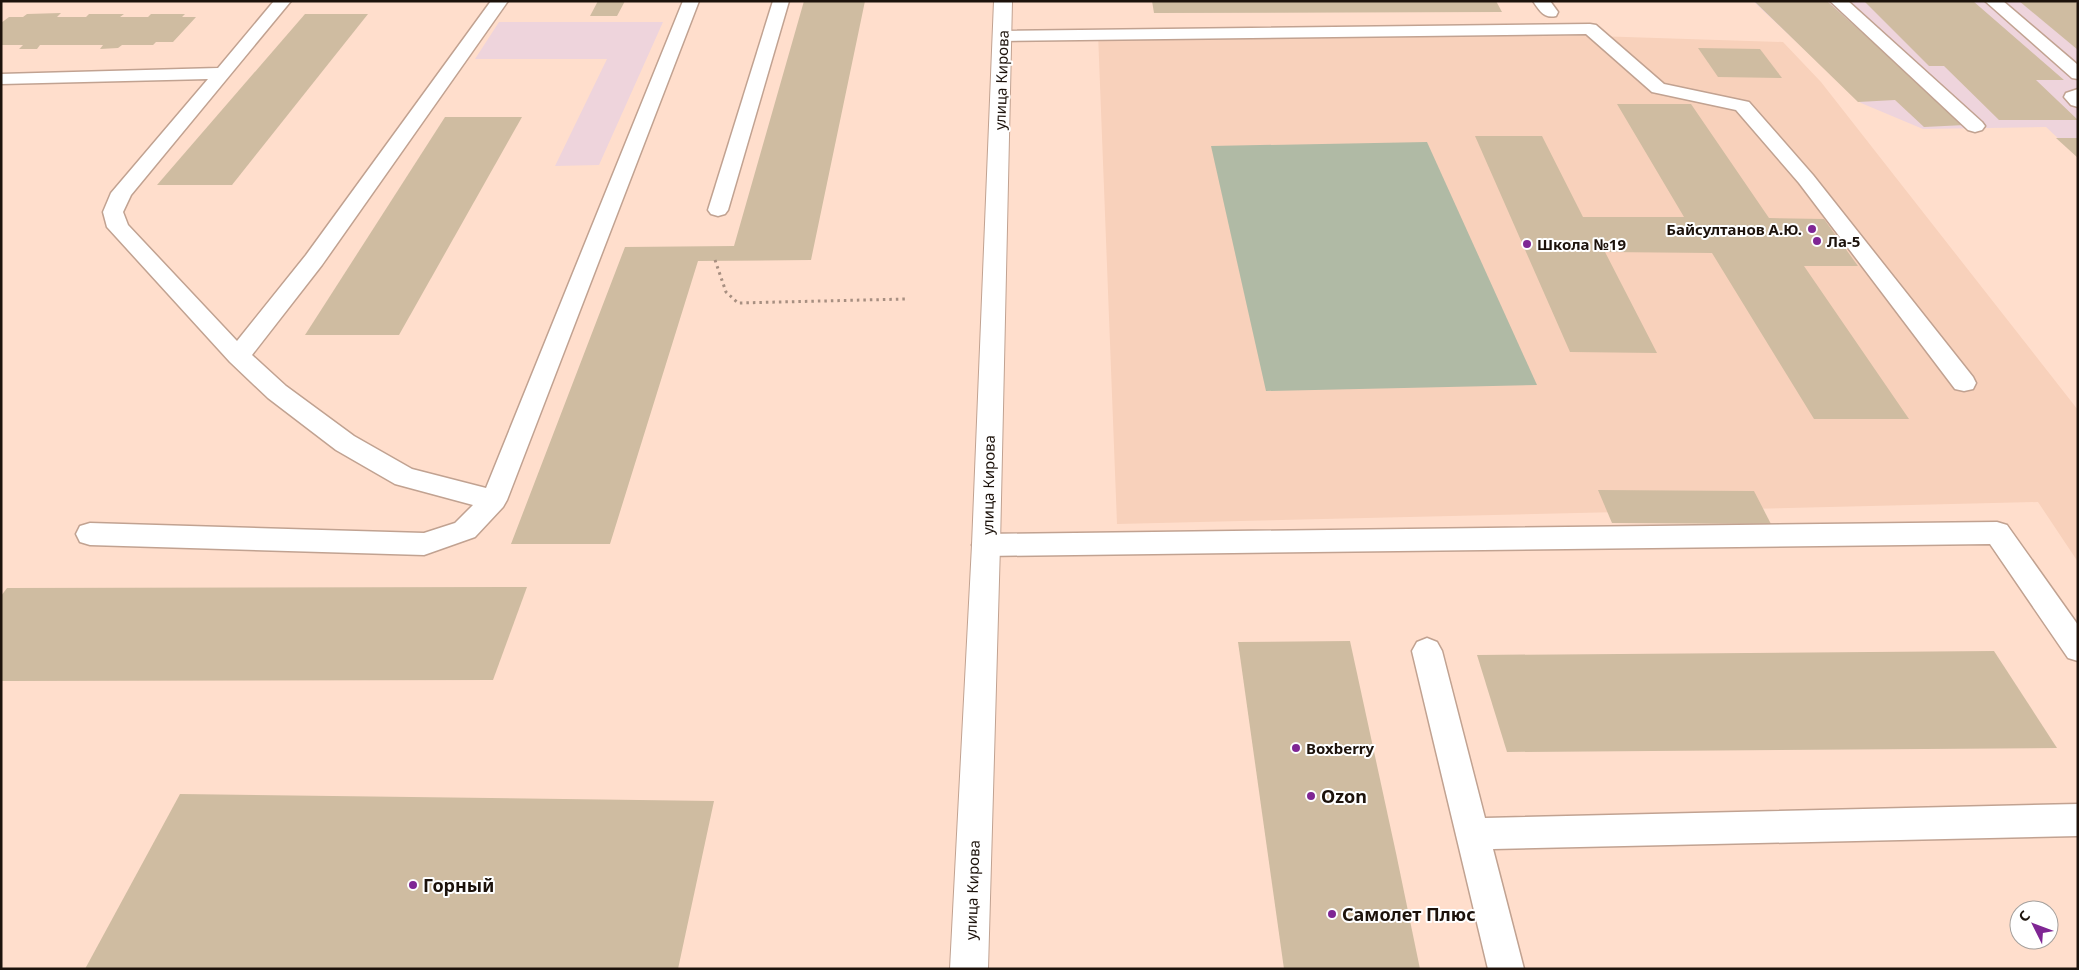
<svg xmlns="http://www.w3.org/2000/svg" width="2079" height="970" viewBox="0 0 2079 970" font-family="'Noto Sans',sans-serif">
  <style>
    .industrial { fill: #eed4dc }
    .built { fill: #f8d1bb }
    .green { fill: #b0baa5 }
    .building { fill: #cfbca1 }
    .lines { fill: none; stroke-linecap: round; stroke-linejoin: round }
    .lane-casing { stroke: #c1a291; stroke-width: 3 }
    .secondary-casing { stroke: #c1a291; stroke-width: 2 }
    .path { stroke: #a78f81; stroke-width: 3; stroke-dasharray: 2.5 4; stroke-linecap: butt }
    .lane { fill: #fff; fill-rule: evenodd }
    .secondary { fill: #fff; fill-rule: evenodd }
    .poi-dot { fill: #7f2694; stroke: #fff; stroke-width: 2 }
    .labels { text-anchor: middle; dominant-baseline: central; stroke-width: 4; stroke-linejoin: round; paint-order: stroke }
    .street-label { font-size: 15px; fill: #1c120b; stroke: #fff }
    .poi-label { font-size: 15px; font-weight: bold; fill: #1c120b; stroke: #fff; text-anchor: start }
    .near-poi-label { font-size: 18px; font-weight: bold; fill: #1c120b; stroke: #fff; text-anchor: start }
  </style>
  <rect width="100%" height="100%" fill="#ffdecc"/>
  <g class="industrial">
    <polygon points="1753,1 2078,1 2078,157 2046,127 1923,129 1861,103"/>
    <polygon points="499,22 663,22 599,165 555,166 607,59 475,59"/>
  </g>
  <polygon class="built" points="1098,33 1595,36 1783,42 1821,82 2078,410 2078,562 2038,502 1117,524"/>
  <polygon class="green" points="1427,142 1537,385 1266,391 1211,146"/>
  <g class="building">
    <polygon points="598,1 625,1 617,16 590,16"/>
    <polygon points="804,1 865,1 811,260 698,261 610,544 511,544 625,247 734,246"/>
    <polygon points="1152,1 1496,1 1502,12 1154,13"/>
    <polygon points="1754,1 1827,1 1965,125 1924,127 1895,100 1858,102"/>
    <polygon points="1864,1 1973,1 2064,80 2036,80 2078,120 1999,120 1944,66 1929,66"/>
    <polygon points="2019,1 2074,1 2078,4 2078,50"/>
    <polygon points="61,13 57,17 86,17 89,14 124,14 120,17 148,17 151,14 185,14 182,17 196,17 173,42 156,42 153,45 122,45 118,48 100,49 103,45 40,45 37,49 19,49 23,45 1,45 1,23 9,17 23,17 27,14"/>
    <polygon points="305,14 368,14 232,185 157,185"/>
    <polygon points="1698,48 1760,49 1782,78 1718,77"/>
    <polygon points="1617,104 1691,104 1769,218 1824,219 1858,266 1804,266 1909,419 1814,419 1712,253 1605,252 1657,353 1570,352 1475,136 1542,136 1583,217 1684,217"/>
    <polygon points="445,117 522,117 399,335 305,335"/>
    <polygon points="2056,138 2078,138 2078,158"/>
    <polygon points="1598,490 1754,491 1771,524 1612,523"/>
    <polygon points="527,587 493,680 1,681 1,596 7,588"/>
    <polygon points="1350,641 1396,853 1420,969 1284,969 1238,642"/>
    <polygon points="1994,651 2057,748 1507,752 1477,655"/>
    <polygon points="180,794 714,801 678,969 85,969"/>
  </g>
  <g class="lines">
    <defs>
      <g id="lane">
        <polygon points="274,1 291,1 131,195 123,212 128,225 237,341 306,255 491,1 508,1 322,265 252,355 286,386 354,436 412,469 486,488 683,1 699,1 507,500 503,507 475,537 424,555 90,545 80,542 76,534 80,526 90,523 424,533 455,523 473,505 395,484 336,450 268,398 230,362 107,227 103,212 111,193 208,79 1,84 1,74 218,68"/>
        <polygon points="773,1 789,1 728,210 725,214 718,216 711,214 708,210"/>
        <path d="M 1533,1 L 1550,1 L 1558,12 L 1556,16 C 1544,19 1539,10 1533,1 Z"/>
        <polygon points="1830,1 1848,1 1982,122 1985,126 1982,130 1975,132 1968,130"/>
        <polygon points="1985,1 2003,1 2078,65 2078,79 2072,78"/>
        <polygon points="1590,24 1596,25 1664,84 1749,102 1813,175 1973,377 1976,383 1973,389 1964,391 1955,389 1799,183 1736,110 1652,92 1586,34 1003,41 997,40 994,36 997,32 1003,31"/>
        <polygon points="2078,89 2078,107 2071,105 2064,97 2066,93"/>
        <polygon points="1997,522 2007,525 2078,625 2078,661 2068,658 1990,544 986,556 976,553 972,545 976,537 986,534"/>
        <polygon points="1427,638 1437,642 1442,651 1485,818 2078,804 2078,836 1493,849 1524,969 1488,969 1412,651 1417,642"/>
      </g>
      <polygon id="secondary" points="994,1 1012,1 1000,545 988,969 950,969 972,545"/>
    </defs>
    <use href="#lane" class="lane-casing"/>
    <use href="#secondary" class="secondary-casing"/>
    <polyline class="path" points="715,260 726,292 738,303 906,299"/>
    <use href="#lane" class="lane"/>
    <use href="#secondary" class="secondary"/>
  </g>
  <g class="poi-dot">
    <circle cx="1812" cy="229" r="5"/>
    <circle cx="1817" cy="241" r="5"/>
    <circle cx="1527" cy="244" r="5"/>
    <circle cx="1296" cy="748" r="5"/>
    <circle cx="1311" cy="796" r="5"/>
    <circle cx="413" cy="885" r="5"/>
    <circle cx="1332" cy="914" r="5"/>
  </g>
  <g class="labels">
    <g class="street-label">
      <text transform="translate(1001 80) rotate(-88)">улица Кирова</text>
      <text transform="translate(988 485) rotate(-89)">улица Кирова</text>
      <text transform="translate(972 890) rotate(-88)">улица Кирова</text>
    </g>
    <g class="poi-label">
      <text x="1802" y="229" text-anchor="end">Байсултанов А.Ю.</text>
      <text x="1827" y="241">Ла-5</text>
      <text x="1537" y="244">Школа №19</text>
      <text x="1306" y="748">Boxberry</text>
    </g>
    <g class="near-poi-label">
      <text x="1321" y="796">Ozon</text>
      <text x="423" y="885">Горный</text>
      <text x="1342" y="914">Самолет Плюс</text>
    </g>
  </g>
  <rect width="2079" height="970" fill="none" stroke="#1c120b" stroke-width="5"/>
  <g transform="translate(2034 925) rotate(312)"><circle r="24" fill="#ffffff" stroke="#a4a09d"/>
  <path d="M0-4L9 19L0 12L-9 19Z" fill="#7f2694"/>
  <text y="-8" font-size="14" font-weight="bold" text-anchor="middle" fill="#1c120b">С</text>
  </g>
</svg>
